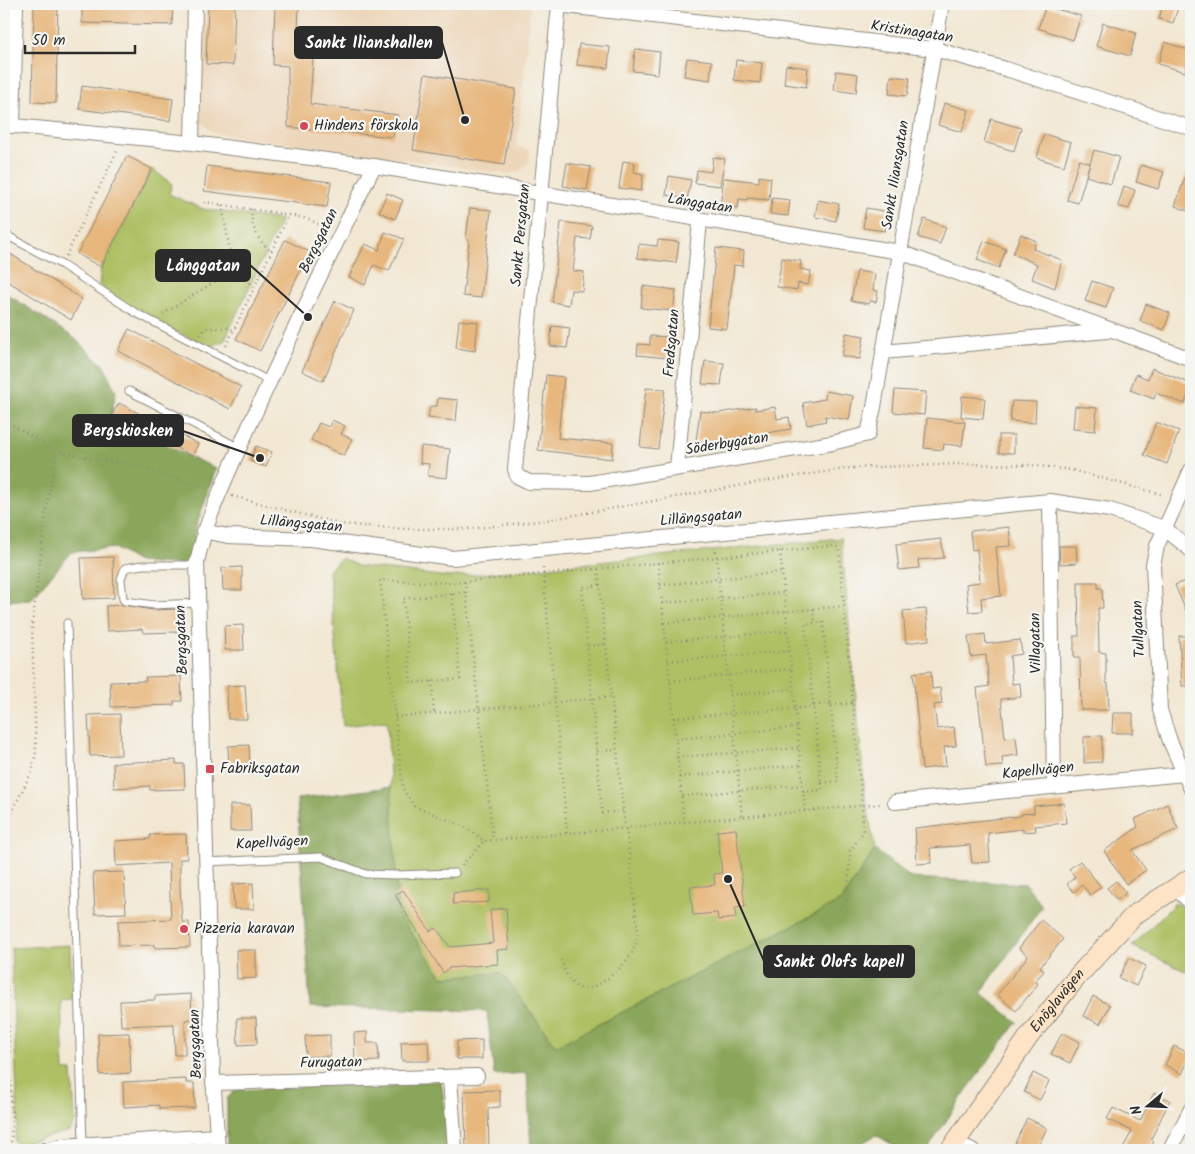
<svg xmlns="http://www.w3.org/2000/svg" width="1195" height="1154" viewBox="0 0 1195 1154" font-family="Kalam,sans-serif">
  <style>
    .built { fill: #edd7bb }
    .green { fill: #aec064; stroke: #6c7648 }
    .forest { fill: #8aa65a; stroke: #5a6842 }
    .building { fill: #e7b77e }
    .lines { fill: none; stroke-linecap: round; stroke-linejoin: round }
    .lane-casing { stroke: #8e897e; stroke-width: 9 }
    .street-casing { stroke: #8e897e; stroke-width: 16 }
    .secondary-casing { stroke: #8e897e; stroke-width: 21 }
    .path { stroke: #8e897e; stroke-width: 2.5; stroke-dasharray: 1 4; stroke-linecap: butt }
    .lane { stroke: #fff; stroke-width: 7 }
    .street { stroke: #fff; stroke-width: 14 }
    .secondary { stroke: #fee4c6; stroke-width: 19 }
    .poi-dot { fill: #d1495b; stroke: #f6f6f2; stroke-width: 2 }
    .labels { text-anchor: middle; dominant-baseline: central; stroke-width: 4.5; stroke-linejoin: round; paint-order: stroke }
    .street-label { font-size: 15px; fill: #2b2b2b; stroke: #f6f6f2 }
    .poi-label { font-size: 15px; fill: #2b2b2b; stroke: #f6f6f2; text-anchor: start }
    .leader { fill: none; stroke: #2b2b2b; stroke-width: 2 }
    .callout-dot { fill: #2b2b2b; stroke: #f6f6f2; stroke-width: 2 }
    .callout { fill: #2b2b2b; stroke: #2b2b2b; stroke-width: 2 }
    .callout-label { font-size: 16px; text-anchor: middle; font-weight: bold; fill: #fff }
  </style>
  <rect width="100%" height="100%" fill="#f6f6f2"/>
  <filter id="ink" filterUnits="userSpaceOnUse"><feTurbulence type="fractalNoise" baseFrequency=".02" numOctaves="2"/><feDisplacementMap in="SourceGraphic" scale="10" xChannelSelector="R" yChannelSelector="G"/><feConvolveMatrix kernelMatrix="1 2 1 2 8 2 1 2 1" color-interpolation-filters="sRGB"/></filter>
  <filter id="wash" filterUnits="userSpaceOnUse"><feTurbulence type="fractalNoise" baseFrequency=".0096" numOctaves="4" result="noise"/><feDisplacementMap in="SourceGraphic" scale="20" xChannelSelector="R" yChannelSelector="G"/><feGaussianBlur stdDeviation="1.12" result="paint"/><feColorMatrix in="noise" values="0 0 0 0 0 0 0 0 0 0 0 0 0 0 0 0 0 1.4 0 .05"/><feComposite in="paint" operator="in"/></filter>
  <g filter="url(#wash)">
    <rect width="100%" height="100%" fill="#f2e7d2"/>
    <polygon class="built" points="205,4 531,4 517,147 530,149 529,162 520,171 508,174 214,133 200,121"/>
    <g class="green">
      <polygon points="152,169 172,184 169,194 203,209 281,220 224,341 210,347 136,313 99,285 101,267"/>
      <polygon points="841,538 865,794 875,850 841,901 556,1046 501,973 442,977 398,914 387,721 343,726 329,570 341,558 358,566 449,577"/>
      <polygon points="1175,903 1191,911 1191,974 1132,946"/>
      <polygon points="70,945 72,999 61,1000 64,1071 72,1071 75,1121 70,1131 21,1144 14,1142 18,1121 11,948"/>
    </g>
    <g class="forest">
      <polygon points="4,292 73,337 104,366 116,392 111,416 192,458 216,468 195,530 193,565 138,562 114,548 72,552 31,599 4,601"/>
      <polygon points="391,787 398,914 442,977 501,973 556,1046 841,901 875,850 911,878 1026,884 1042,906 981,993 1017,1022 966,1091 927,1150 902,1150 876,1135 850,1150 531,1150 527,1073 494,1075 487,1011 310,1007 297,799"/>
      <polygon points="441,1081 451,1150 227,1150 227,1099 235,1090"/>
    </g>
    <g id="blocks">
      <g class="building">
        <polygon points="34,4 58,4 56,103 32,102"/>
        <polygon points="82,4 173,4 172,25 82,23"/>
        <polygon points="208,4 235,4 233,65 206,64"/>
        <polygon points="275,4 299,4 297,56 313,57 310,104 398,115 393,137 288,127 288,66 273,65"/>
        <polygon points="1163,4 1178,8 1173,23 1159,19"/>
        <polygon points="1046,6 1081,16 1073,40 1038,28"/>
        <polygon points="1103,23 1136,33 1130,56 1096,46"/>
        <polygon points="1165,42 1191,51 1185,72 1158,64"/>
        <polygon points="579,44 610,47 608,68 577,65"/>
        <polygon points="635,49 660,52 658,74 633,71"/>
        <polygon points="687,58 712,61 710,80 684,76"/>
        <polygon points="736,60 762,63 760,83 734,80"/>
        <polygon points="786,65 808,68 806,87 784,84"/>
        <polygon points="836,71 858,74 856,93 834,90"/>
        <polygon points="425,74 516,89 504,165 413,150"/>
        <polygon points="891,76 910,78 907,96 889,94"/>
        <polygon points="82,86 173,99 170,121 79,109"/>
        <polygon points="944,103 969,110 962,132 938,125"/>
        <polygon points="991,119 1021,128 1014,151 984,142"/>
        <polygon points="1044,134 1071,142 1064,166 1037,158"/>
        <polygon points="1094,150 1119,157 1111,184 1086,176"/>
        <polygon points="127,156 152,169 101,267 77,254"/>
        <polygon points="713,157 725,159 720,186 695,183 697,170 711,172"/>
        <polygon points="1079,160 1090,163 1078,203 1067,200"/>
        <polygon points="623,161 635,163 634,172 643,174 641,191 619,188"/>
        <polygon points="567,163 591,167 587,190 563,186"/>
        <polygon points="1141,165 1164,172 1158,189 1136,182"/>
        <polygon points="207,166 331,182 327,207 204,191"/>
        <polygon points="1189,166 1191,166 1191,212 1175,206"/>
        <polygon points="669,176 691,180 687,199 666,195"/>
        <polygon points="759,176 771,178 769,200 747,198 747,200 739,199 738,208 720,206 724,178 759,182"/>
        <polygon points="1124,186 1135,190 1129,209 1118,206"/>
        <polygon points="387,193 403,200 395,219 379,212"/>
        <polygon points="772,198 790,200 788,216 770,214"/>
        <polygon points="818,200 839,204 836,221 815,217"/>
        <polygon points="470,208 491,210 481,298 463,296 469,240 466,239"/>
        <polygon points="866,208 889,212 885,231 863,228"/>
        <polygon points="924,219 946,227 940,244 918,237"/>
        <polygon points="561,222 592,226 590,239 577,238 573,271 584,272 582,291 571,290 569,305 552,302"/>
        <polygon points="385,232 404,239 389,271 374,265 365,285 349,277 365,244 379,250"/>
        <polygon points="1021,234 1036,241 1033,249 1062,260 1055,288 1032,279 1037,264 1013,254"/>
        <polygon points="285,240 310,252 260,351 236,339"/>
        <polygon points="658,240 679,242 676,263 637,258 639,244 657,246"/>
        <polygon points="984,241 1006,249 999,268 977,260"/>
        <polygon points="716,248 744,251 743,266 734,265 727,329 708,327"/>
        <polygon points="4,250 82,299 71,320 4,279"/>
        <polygon points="782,258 801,261 800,269 811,271 808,285 798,283 797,290 777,287"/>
        <polygon points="857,271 875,274 873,290 878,291 876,302 870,301 869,304 851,301"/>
        <polygon points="1092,281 1113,288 1106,308 1085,301"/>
        <polygon points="643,286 676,290 673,311 641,308"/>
        <polygon points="335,301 354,310 323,381 302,371"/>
        <polygon points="1146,304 1170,313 1164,330 1140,321"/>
        <polygon points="459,320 478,322 475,351 456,348"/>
        <polygon points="552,326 570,328 567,348 550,346"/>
        <polygon points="129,329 241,387 230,409 118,351"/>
        <polygon points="846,333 864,336 860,359 842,356"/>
        <polygon points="650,336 670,337 668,358 637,355 638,344 650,345"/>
        <polygon points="705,361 724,363 721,385 702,384"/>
        <polygon points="1152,368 1191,384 1185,404 1156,393 1154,399 1130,390 1136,374 1148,379"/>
        <polygon points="546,375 564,377 558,438 613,443 612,459 538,450"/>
        <polygon points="646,388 665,389 658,449 640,447"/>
        <polygon points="895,390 926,392 924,415 893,412"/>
        <polygon points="826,391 853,396 849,420 825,416 826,421 807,425 803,403 825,399"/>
        <polygon points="962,396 985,398 983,419 961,417"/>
        <polygon points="438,398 458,400 456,421 428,418 430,406 437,406"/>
        <polygon points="1012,401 1036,402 1035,423 1010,421"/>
        <polygon points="119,403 198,444 192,456 112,415"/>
        <polygon points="1075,406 1097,408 1095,431 1073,429"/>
        <polygon points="756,407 755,410 775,407 777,419 789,417 791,429 717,441 717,443 696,441 700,411 718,413"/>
        <polygon points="927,418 965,422 962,446 944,444 943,450 924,448"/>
        <polygon points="332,420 345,426 341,434 352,439 344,456 311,440 319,423 329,427"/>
        <polygon points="1156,422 1179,431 1167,464 1144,455"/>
        <rect x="999" y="435" width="15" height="18"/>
        <polygon points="256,446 272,452 266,467 250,461"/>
        <polygon points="421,446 450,449 447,478 428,476 429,464 420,463"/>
        <polygon points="1009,527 1011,546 996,547 1001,596 981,598 982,611 969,612 966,584 980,582 977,549 972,550 970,531"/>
        <polygon points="941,539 944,558 918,560 919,568 899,570 896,544"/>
        <polygon points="1059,546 1076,546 1077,563 1060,564"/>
        <polygon points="113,557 114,598 83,599 81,558"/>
        <polygon points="242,567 242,590 223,590 222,568"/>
        <polygon points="1191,579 1191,623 1175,585"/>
        <polygon points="1078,582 1098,582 1098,588 1102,588 1103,608 1098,608 1099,652 1106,653 1106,683 1108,683 1109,710 1081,710 1080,658 1074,658 1074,636 1079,636"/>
        <polygon points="122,605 153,610 177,609 178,632 143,633 142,629 107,631 106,606"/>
        <polygon points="926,609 929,640 906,643 903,611"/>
        <polygon points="243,625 244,650 225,650 224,626"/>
        <polygon points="985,634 986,644 1020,640 1022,654 1010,656 1012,684 1020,683 1021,697 1001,699 1005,738 1016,737 1018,755 1002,757 1003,766 986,767 977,688 989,686 986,655 971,657 968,636"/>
        <polygon points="1179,636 1191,636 1191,686 1182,686"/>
        <polygon points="931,671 932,689 940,688 942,704 934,705 937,729 954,727 956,746 944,747 946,766 922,769 913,673"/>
        <polygon points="181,676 182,701 174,701 174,705 111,707 110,682 146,681 145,677"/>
        <polygon points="245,685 247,719 228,719 227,686"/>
        <polygon points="1113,713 1133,713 1133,733 1112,733"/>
        <polygon points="120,714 121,755 90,756 88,715"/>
        <polygon points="1102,736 1102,762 1084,763 1084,737"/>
        <polygon points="249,745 250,769 229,770 228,746"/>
        <polygon points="176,760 176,764 184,764 185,789 150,790 150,786 114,788 113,763"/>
        <polygon points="1064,803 1066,823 1035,826 1036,831 1023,832 1023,829 988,833 990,862 972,863 970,845 930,848 931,863 917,864 915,828 1021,816 1021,814 1034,813 1034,806"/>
        <polygon points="1167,804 1178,829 1132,850 1146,870 1126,884 1104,851 1138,827 1135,819"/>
        <polygon points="230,805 250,805 251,831 230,831"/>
        <polygon points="736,829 745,907 735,908 736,918 718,920 717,913 693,915 690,887 715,885 714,874 722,873 717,831"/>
        <polygon points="186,834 187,859 180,859 180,888 182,922 189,922 190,947 155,948 154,945 119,946 118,921 171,919 170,896 169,863 116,866 115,841 150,839 150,835"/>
        <polygon points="1080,861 1101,887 1090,895 1082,885 1074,892 1067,884 1075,877 1069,869"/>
        <polygon points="124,872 126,913 95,914 93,873"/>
        <polygon points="1116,881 1126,893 1117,900 1107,888"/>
        <polygon points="253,883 254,909 234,909 233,884"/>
        <polygon points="403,890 430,931 436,928 450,947 493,943 490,910 506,908 509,949 497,950 498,964 449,968 443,973 395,895"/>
        <polygon points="489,890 489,902 453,904 453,893"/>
        <polygon points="1041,920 1063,939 1040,967 1044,971 1035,981 1038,984 1016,1011 997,995 1028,956 1019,948"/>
        <polygon points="236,950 256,950 256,978 237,979"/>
        <polygon points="1129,958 1146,966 1136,986 1119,978"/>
        <polygon points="191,994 192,1019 185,1020 185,1055 175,1055 174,1024 121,1026 120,1001 155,1000 155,996"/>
        <polygon points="1093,996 1110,1005 1100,1024 1083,1016"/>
        <polygon points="237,1018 256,1018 257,1044 238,1045"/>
        <polygon points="367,1032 367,1043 378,1043 379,1061 355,1062 354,1033"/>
        <polygon points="129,1033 131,1073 100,1075 98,1034"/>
        <polygon points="1062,1033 1080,1042 1070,1063 1051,1054"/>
        <polygon points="330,1035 330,1056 306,1057 305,1036"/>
        <polygon points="482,1040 482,1059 457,1059 457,1041"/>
        <polygon points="428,1041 429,1061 402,1061 401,1042"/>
        <polygon points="1174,1046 1191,1054 1182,1074 1165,1065"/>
        <polygon points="1033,1073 1049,1081 1040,1100 1024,1092"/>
        <polygon points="186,1079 186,1083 194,1083 195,1108 159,1109 159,1105 124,1107 123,1082"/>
        <polygon points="500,1090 500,1107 488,1108 489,1150 466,1150 464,1091"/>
        <polygon points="1154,1093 1170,1100 1151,1139 1154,1141 1150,1150 1122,1150 1132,1131 1107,1119 1113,1108 1140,1121"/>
        <polygon points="1027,1118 1047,1128 1036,1150 1024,1150 1014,1145"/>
      </g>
    </g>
  </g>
  <g filter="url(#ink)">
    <use href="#blocks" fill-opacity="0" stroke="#8e897e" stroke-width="1"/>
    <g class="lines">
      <defs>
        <g id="lane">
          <polyline points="4,234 62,265 136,313 269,381"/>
          <polyline points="129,391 240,448"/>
          <polyline points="197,565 142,565 125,568 121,579 123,599 125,601 154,605 197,603"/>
          <polyline points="67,623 83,1145"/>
          <polyline points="206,862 321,857 366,874 396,875 455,873"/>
        </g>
        <g id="street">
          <polyline points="559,4 515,469 517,476 529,482 590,483 832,443 868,434 874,407 942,4"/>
          <polyline points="558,5 934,49 1009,70 1191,128"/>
          <polyline points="4,125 192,143 374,166 900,252 1191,359"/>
          <polyline points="13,126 16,4"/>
          <polyline points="192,143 195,4"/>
          <polyline points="883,352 1107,331"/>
          <polyline points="677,468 700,221"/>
          <polyline points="1191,470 1157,546 1153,565 1160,710 1170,741 1191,789"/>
          <polyline points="1050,501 1054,785"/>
          <polyline points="203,531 228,536 311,539 452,558 1050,501 1110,510 1164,528 1191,550"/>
          <polyline points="895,802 1184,774"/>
          <polyline points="1175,888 1191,903"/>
          <polyline points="450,1077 455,1150"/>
          <polyline points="213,1083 477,1076"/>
          <polyline points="955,1142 972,1150"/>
          <polyline points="45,1150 61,1146 216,1136"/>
          <path d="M 218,1150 L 213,1075 L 197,562 C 207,515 228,474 247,431 C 287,341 331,254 374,166"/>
          <polyline points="1170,1150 1191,1109"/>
        </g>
        <g id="secondary">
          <path id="s1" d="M 950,1150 L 1030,1035 L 1077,977 L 1134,915 L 1191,878"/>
        </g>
      </defs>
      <use href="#lane" class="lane-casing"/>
      <use href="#street" class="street-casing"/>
      <use href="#secondary" class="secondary-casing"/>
      <g class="path">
        <polyline points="204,202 289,215 225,348"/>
        <polyline points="222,205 231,257 235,267 254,287"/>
        <path d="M 251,209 C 251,227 257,240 271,251"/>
        <polyline points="289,215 308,219 328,229"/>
        <polyline points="66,256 118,149"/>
        <polyline points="163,314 214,282 231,257"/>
        <polyline points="200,335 206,328 229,328 235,331"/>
        <polyline points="4,420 57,451 141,468 208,488"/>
        <polyline points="232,496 339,524 406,529 468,529 547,520 771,480 851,468 960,464 1032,465 1071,470 1164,495"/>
        <polyline points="716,551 742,817"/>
        <polyline points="780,551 805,811"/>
        <polyline points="658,563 684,822"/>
        <polyline points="543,568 567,833"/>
        <polyline points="598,569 625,827"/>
        <polyline points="465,582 493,840"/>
        <polyline points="600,585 582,587 602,813 623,811"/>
        <polyline points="660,585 782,572"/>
        <polyline points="452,594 460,679 411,683 403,599 466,592"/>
        <polyline points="662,603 784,593"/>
        <polyline points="813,609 815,623"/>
        <polygon points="823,622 838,781 821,783 805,624"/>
        <polyline points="664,623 844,606"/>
        <polyline points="666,642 788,631"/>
        <polyline points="588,646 606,644"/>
        <polyline points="668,661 790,651"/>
        <polyline points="432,681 434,714"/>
        <polyline points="670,681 791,669"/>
        <polyline points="730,695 793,689"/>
        <polyline points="814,705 831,704"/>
        <polyline points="831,705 853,703"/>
        <polyline points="395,717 611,697"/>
        <polyline points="674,718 814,707"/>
        <polyline points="676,739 797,727"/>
        <polyline points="597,751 617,750"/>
        <polyline points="677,757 799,748"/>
        <polyline points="679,777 800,765"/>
        <polyline points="803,792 822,790 821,783"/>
        <polyline points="682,796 802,785"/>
        <polyline points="4,837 5,826 32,771 36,752 32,626 45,518 57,451"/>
        <polyline points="462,865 484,841"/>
        <polyline points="4,906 12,1120 11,1143 4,1150"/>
        <path d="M 840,909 L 848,896 L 850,851 L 863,832 L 862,805 L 839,550 L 838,547 L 833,546 L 451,583 L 380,580 L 403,789 L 414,806 L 467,828 L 484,841 C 617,829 749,816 881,804"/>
        <path d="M 561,960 C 564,968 566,978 573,984 C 591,1000 625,966 633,951 C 636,945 637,939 638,932 L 626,827"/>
      </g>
      <use href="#lane" class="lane"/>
      <use href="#street" class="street"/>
      <use href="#secondary" class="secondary"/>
    </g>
  </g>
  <g class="poi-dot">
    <circle cx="304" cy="126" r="5"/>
    <rect x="205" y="764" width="10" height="10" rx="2.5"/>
    <circle cx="184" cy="929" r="5"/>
  </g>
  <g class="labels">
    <g class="street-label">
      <text transform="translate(912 32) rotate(9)">Kristinagatan</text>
      <text transform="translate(896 175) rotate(-81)">Sankt Iliansgatan</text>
      <text transform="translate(700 204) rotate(9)">Långgatan</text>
      <text transform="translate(521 235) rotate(-85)">Sankt Persgatan</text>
      <text transform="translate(319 241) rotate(-64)">Bergsgatan</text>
      <text transform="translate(672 343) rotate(-85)">Fredsgatan</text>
      <text transform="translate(727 444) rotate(-9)">Söderbygatan</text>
      <text transform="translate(701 518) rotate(-5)">Lillängsgatan</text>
      <text transform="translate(301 524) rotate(5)">Lillängsgatan</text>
      <text transform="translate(1139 629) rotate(-93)">Tullgatan</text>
      <text transform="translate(182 640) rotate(-92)">Bergsgatan</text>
      <text transform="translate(1036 643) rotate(-91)">Villagatan</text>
      <text transform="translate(1038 771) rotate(-6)">Kapellvägen</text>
      <text transform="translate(272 843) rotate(-3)">Kapellvägen</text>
      <text stroke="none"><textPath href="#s1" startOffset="184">Enöglavägen</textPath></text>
      <text transform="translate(196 1044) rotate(-92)">Bergsgatan</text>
      <text transform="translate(331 1063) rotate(-1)">Furugatan</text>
    </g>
    <g class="poi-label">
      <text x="314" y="126">Hindens förskola</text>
      <text x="220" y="769">Fabriksgatan</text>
      <text x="194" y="929">Pizzeria karavan</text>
    </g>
  </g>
  <path class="leader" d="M465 120L442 42M308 317L250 265M260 458L183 431M728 879L764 961"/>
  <g class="callout-dot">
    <circle cx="465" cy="120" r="5"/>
    <circle cx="308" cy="317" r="5"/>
    <circle cx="260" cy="458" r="5"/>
    <circle cx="728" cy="879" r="5"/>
  </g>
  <g class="callout">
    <rect x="295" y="27" width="147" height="31" rx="5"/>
    <rect x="156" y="250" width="94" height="31" rx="5"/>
    <rect x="73" y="415" width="110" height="31" rx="5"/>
    <rect x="764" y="946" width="150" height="31" rx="5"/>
  </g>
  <g class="callout-label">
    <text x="369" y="48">Sankt Ilianshallen</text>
    <text x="203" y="271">Långgatan</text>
    <text x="128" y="436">Bergskiosken</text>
    <text x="839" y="967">Sankt Olofs kapell</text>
  </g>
  <rect width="1195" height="1154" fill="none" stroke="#f6f6f2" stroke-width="20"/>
  <g transform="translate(1148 1106) rotate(251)" stroke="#f6f6f2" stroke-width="4" paint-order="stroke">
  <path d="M0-4L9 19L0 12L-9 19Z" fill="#2b2b2b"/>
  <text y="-8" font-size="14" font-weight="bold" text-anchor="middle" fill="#2b2b2b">N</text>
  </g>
  <path d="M25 45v8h110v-8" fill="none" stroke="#2b2b2b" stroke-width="2.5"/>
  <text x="32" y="45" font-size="15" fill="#2b2b2b" stroke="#f6f6f2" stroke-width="4" paint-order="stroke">50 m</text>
</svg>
